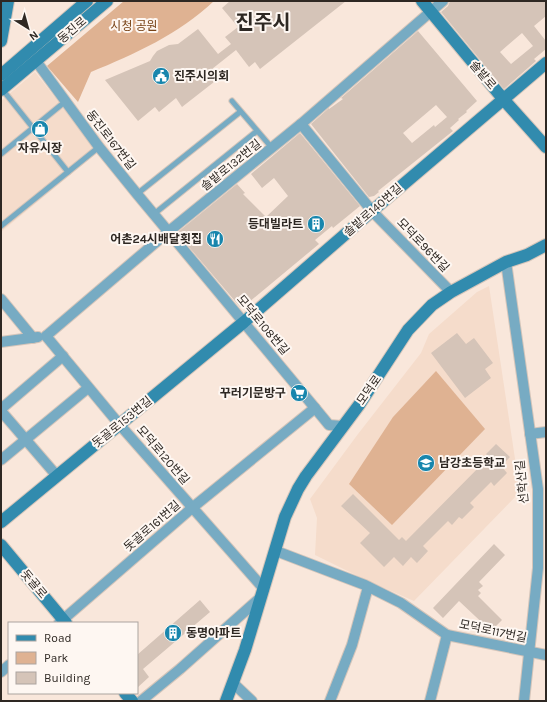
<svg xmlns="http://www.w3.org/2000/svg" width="547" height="702" viewBox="0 0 547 702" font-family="Karla,'Noto Sans KR',sans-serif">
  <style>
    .built { fill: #f5dccb }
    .green { fill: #dfb292 }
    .building { fill: #d5c4b8; fill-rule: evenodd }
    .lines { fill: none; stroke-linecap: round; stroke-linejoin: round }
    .lane-casing { stroke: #d4c5ba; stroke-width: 7 }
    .street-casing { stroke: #d4c5ba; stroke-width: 12 }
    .secondary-casing { stroke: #d4c5ba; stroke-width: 14 }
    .lane { stroke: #77abc3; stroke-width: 5 }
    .street { stroke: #77abc3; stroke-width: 10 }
    .secondary { stroke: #318bae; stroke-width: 12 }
    .labels { text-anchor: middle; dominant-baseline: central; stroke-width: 4; stroke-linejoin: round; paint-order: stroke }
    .park-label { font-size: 12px; fill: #784317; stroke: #fef7f2 }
    .street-label { font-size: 12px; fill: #2e2823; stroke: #fef7f2 }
    .poi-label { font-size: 12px; font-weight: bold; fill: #2e2823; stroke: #fef7f2; text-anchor: start }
    .town-label { font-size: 20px; font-weight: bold; fill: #2e2823; stroke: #fef7f2 }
  </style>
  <rect width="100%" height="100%" fill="#f9e7db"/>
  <g class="built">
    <polygon points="35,72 98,152 1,232 1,101"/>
    <polygon points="489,286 520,492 414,601 366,580 315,555 317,518 310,499 358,434 421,353 429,334 477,292"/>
  </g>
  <g class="green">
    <path d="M 124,1 L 214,1 C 179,34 135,54 91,72 L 78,102 L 47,66 Z"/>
    <polygon points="436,371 485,429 392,525 349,484 393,417"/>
  </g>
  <g class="building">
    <polygon points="230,1 346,1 260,69 255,62 249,67 236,50 207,73 214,82 182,107 176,98 159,112 155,107 138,121 105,80 150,61 153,56 157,51 169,45 178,44 198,29 218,54 231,44 225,37 238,27 222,8"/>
    <path d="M 450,1 L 546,1 L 546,16 L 534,26 L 546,41 L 546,49 L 534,59 L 536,61 L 504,89 L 441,12 L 448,6 ZM 522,33 L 533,46 L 511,64 L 500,52 Z"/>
    <path d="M 418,31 L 477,101 L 466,111 L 467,112 L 458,119 L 459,120 L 450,128 L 453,131 L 378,191 L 379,192 L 374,196 L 369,197 L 311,124 L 329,108 L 329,109 L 343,99 L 341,98 ZM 436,105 L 447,117 L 435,127 L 434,125 L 412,143 L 403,133 Z"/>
    <polygon points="300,133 360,206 333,228 332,226 315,240 319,244 243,307 240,307 178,234 178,232 237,184 245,193 243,194 266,217 288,196 274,178 262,188 251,174"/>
    <polygon points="457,333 466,344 474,338 493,363 485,369 491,378 465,398 431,353"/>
    <polygon points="496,444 510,457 501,466 507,473 494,486 491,482 470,503 474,507 462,519 459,517 452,525 448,521 423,546 428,551 417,563 411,557 403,566 394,557 384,567 360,543 370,533 341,506 353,494 399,540 402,537 406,541 489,457 486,454"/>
    <polygon points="494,544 505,555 479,582 483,586 478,590 481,593 478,596 502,620 491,631 459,601 443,618 433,608"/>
    <polygon points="200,600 210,612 143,669 149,677 137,688 137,655"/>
  </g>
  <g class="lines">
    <defs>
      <g id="lane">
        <polyline points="2,89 68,172"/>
        <polyline points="232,101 272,148"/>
        <polyline points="1,154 61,105"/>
        <polyline points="137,194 240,112"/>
        <polyline points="154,214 257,131"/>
        <polyline points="1,226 99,147"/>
      </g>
      <g id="street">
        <polyline points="36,61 99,147 137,194 315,408 329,425 342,426"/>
        <polyline points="301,124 372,211 451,292"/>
        <polyline points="506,262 538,489 538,568 524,701"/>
        <polyline points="1,299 33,338"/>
        <polyline points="46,336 168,232 301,124 443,1"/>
        <polyline points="46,336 119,424 264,589"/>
        <polyline points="1,342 38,337"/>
        <polyline points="1,409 63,356"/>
        <polyline points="1,411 57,476"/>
        <polyline points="530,434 546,432"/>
        <polyline points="1,460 88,388"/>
        <polyline points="276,551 365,585 401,603 447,635 546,655"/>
        <polyline points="59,623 192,508 315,408"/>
        <polyline points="1,672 9,665"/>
        <polyline points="233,683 252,701"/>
        <polyline points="141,701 180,669 261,597"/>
        <polyline points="330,701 352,645 368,587"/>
        <polyline points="430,701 447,635"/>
      </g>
      <g id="secondary">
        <polyline points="422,1 504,100 546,147"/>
        <polyline points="1,41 8,1"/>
        <polyline points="1,75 87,1"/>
        <polyline points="1,90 107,1"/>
        <polyline points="1,522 244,322 372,211 546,63"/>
        <polyline points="1,545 66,623"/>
        <polyline points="125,693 132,701"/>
        <polyline points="226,701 245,650 285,517 298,489 306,476 359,405 408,330 432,305 451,292 506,262 527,255 546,245"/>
      </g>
    </defs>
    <use href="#lane" class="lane-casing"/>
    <use href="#street" class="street-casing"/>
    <use href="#secondary" class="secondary-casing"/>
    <use href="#lane" class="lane"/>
    <use href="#street" class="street"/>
    <use href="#secondary" class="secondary"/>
  </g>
  <defs>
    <symbol id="civic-disc" viewBox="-11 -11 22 22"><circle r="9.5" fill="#1886ad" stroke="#fef7f2"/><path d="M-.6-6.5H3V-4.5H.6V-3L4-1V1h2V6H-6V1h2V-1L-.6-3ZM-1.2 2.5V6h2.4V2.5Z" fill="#fff"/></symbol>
    <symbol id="shop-disc" viewBox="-11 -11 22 22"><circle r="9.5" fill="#1886ad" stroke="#fef7f2"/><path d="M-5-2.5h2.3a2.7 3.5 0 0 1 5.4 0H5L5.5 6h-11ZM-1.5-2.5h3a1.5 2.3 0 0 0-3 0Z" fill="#fff"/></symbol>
    <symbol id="building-disc" viewBox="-11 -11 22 22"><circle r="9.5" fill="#1886ad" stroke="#fef7f2"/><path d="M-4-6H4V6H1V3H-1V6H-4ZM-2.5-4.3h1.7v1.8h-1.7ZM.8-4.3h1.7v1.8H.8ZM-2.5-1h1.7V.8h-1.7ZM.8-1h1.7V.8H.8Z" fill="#fff"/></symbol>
    <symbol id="restaurant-disc" viewBox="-11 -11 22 22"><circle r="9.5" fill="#1886ad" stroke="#fef7f2"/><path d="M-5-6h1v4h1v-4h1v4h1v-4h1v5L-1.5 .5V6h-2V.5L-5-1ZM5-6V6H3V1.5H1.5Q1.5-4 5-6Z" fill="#fff"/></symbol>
    <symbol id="supermarket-disc" viewBox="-11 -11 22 22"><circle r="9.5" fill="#1886ad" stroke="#fef7f2"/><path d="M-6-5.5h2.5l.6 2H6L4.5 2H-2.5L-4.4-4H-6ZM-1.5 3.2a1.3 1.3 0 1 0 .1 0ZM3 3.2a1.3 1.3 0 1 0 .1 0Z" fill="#fff"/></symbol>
    <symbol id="school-disc" viewBox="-11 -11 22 22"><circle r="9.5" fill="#1886ad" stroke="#fef7f2"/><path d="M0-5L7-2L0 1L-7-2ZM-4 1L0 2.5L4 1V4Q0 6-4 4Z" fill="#fff"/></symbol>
  </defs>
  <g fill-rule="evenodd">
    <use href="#civic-disc" x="151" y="66" width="20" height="20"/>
    <use href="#shop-disc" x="30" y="119" width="20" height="20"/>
    <use href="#building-disc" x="306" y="214" width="20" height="20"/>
    <use href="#restaurant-disc" x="205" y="229" width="20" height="20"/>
    <use href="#supermarket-disc" x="289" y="383" width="20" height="20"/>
    <use href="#school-disc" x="416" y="453" width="20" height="20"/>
    <use href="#building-disc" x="163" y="623" width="20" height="20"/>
  </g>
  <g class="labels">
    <g class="park-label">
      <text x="134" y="26">시청 공원</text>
    </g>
    <g class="street-label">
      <text transform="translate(72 30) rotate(-40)">동진로</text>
      <text transform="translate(483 75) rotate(50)">솔밭로</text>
      <text transform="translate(111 140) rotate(52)">동진로167번길</text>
      <text transform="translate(231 165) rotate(-39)">솔밭로132번길</text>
      <text transform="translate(373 210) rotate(-41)">솔밭로140번길</text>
      <text transform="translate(423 245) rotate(46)">모덕로96번길</text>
      <text transform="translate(263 325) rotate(50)">모덕로108번길</text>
      <text transform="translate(369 390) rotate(-55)">모덕로</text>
      <text transform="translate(122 422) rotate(-39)">돗골로153번길</text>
      <text transform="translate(163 455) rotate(49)">모덕로120번길</text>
      <text transform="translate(522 482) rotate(-96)">선학산길</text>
      <text transform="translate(152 526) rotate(-41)">돗골로161번길</text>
      <text transform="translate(34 584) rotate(50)">돗골로</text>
      <text transform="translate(493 631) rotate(12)">모덕로117번길</text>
    </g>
    <g class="poi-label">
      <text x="174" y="76">진주시의회</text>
      <text x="40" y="148" text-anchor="middle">자유시장</text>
      <text x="303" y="224" text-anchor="end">등대빌라트</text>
      <text x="202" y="239" text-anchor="end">어촌24시배달횟집</text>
      <text x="286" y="393" text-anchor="end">꾸러기문방구</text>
      <text x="439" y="463">남강초등학교</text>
      <text x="186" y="633">동명아파트</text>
    </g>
    <g class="town-label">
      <text x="263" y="22">진주시</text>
    </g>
  </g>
  <rect width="547" height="702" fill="none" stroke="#2e2823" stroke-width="4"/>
  <rect x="8" y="622" width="130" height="72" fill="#fef7f2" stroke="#aba49f"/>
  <rect x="16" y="635" width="20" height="6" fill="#318bae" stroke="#aba49f"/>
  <text x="44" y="642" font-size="12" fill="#2e2823">Road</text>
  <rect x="16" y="652" width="20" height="12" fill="#dfb292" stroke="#aba49f"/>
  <text x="44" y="662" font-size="12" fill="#2e2823">Park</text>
  <rect x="16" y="672" width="20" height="12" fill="#d5c4b8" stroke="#aba49f"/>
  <text x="44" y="682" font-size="12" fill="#2e2823">Building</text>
  <g transform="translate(28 28) rotate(143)" stroke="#fef7f2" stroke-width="3" paint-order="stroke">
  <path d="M0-3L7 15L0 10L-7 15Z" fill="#2e2823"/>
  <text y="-6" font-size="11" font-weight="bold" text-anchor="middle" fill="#2e2823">N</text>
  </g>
</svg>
